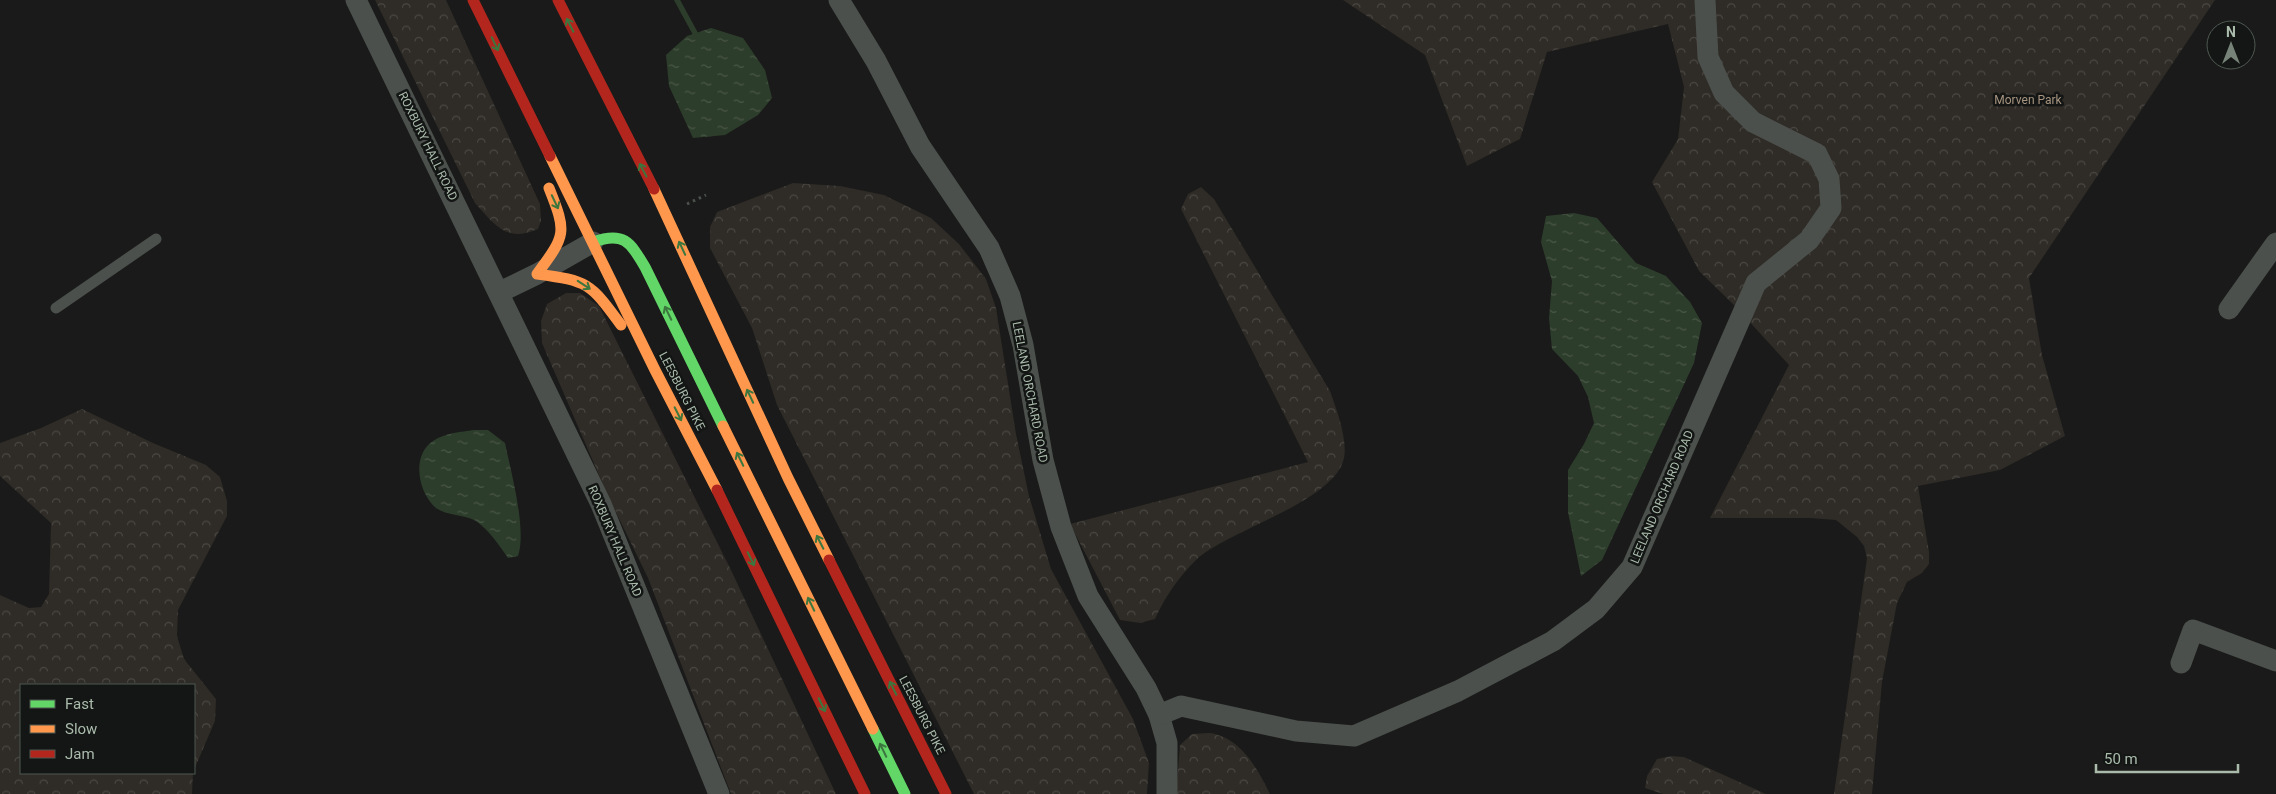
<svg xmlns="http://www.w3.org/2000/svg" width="2276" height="794" viewBox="0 0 2276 794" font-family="Roboto,sans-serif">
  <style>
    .forest { fill: url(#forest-crowns) }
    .water { fill: url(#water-ripples) }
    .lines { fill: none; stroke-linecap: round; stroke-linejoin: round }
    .stream { stroke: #2d3d2b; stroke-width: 5.5 }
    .path { stroke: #4c514d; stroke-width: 3; stroke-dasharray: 2.5 4; stroke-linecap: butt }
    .lane { stroke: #4b504c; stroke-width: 11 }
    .street { stroke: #4b504c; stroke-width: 21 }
    .fast { stroke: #63d668; stroke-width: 11 }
    .slow { stroke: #ff974d; stroke-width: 11 }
    .jam { stroke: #b3261e; stroke-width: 11 }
    .oneway { stroke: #3b763e }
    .labels { text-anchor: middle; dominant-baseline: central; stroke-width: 5; stroke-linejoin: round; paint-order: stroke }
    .park-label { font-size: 12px; fill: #a79480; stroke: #131614 }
    .street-label { font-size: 12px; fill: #aabbac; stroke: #131614 }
  </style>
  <defs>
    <pattern id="forest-crowns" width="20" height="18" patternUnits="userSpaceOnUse" patternTransform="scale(1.25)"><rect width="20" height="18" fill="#2f2b26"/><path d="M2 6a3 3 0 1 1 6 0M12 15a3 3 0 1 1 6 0" fill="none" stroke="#4a4843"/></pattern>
    <pattern id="water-ripples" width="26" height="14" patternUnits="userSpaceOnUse" patternTransform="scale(1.25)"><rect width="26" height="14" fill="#2d3d2b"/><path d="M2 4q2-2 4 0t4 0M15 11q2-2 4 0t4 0" fill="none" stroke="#495747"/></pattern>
  </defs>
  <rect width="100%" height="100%" fill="#191a19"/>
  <g class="forest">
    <path d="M 375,0 L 446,0 L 540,204 L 541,221 L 538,229 C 506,243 495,225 475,203 Z"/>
    <polygon points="1343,0 2215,0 2029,278 2042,355 2065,436 2000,470 1918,486 1929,552 1929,564 1922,573 1907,582 1897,603 1882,682 1872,794 1834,794 1867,558 1864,546 1857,537 1836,520 1810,518 1710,518 1789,365 1736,307 1699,271 1652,182 1678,139 1684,87 1668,24 1547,52 1520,139 1467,166 1425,55"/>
    <polygon points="793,183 840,186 884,195 931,218 959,244 986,279 996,308 1016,434 1029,496 1051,569 1133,719 1149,763 1147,794 974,794 777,405 752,328 710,248 710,227 717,212"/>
    <path d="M 1201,187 L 1214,199 L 1330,391 C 1336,408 1348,439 1344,458 C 1335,502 1228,530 1196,560 C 1178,578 1165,597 1155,619 L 1140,623 L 1120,620 L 1070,524 L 1308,462 L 1181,209 L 1188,194 Z"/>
    <polygon points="566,293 580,293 599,306 731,570 836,794 731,794 648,578 608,496 542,343 541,321 547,304"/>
    <polygon points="82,409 153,443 206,465 220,477 227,501 227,516 178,610 177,636 184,659 216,699 215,721 194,770 194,685 21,685 21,773 193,773 192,794 0,794 0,595 29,608 41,607 49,594 51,523 0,476 0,443 41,428"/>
    <path d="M 1192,734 C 1199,734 1209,732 1215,734 C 1243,741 1258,770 1270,794 L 1176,794 L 1180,745 Z"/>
    <polygon points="1671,756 1684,757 1766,794 1663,794 1645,788 1647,776 1657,759"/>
  </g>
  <g class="water">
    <polygon points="711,28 743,38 765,70 772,98 758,115 725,135 693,138 669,86 666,55 687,36"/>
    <polygon points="1574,213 1597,218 1636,263 1666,276 1690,302 1702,323 1694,363 1602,560 1581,576 1568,512 1568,470 1584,444 1594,423 1588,397 1578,376 1552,349 1549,318 1552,281 1541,242 1546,216"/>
    <path d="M 474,430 L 488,430 L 505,443 C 511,472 527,530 518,556 L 508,558 C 499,545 489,530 476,521 C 464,514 447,516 436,508 C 418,493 411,455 433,441 C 445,433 460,432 474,430 Z"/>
  </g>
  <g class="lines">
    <polyline class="stream" points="677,0 695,33"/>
    <polyline class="path" points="687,204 706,195"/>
    <polyline class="lane" points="56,308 156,239"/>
    <g class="street">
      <polyline points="356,0 601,504 719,794"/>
      <polyline points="839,0 876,61 920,146 989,248 1010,296 1023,345 1043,460 1061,527 1088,596 1146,688 1159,715 1167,743 1167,794"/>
      <polyline points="500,292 537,274 593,242"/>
      <polyline points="2229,309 2276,243"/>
      <polyline points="2181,663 2193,630 2276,661"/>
      <polyline points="1159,715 1181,706 1296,731 1354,736 1458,691 1553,641 1596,609 1632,567 1756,283 1809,240 1831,208 1829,179 1817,154 1753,122 1724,93 1708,57 1705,0"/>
    </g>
    <g class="fast">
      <path d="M 593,242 C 624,231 630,242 645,267 L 723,426"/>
      <polyline points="873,729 905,794"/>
    </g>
    <g class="slow">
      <polyline points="550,156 655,370 717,490"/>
      <path d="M 549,188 C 567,233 566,235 537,274 C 589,281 590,283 621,325"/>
      <polyline points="654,189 788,478 829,560"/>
      <polyline points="723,426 873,729"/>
    </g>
    <g class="jam">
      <polyline points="473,0 550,156"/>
      <polyline points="558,0 654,189"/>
      <polyline points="717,490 865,794"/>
      <polyline points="829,560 946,794"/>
    </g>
  </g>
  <defs><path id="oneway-shaft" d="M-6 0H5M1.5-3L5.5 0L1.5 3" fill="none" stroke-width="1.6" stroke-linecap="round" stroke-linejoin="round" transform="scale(1.25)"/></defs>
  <g class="oneway">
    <use href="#oneway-shaft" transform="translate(570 25) rotate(-117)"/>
    <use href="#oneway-shaft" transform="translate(495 44) rotate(64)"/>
    <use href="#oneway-shaft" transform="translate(643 170) rotate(-118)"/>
    <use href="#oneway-shaft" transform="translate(555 202) rotate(65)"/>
    <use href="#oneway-shaft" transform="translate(682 248) rotate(-115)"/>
    <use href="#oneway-shaft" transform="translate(584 285) rotate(33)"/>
    <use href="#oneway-shaft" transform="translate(668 313) rotate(-116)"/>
    <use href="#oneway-shaft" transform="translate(750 396) rotate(-115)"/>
    <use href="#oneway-shaft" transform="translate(678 414) rotate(63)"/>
    <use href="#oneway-shaft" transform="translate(740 459) rotate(-116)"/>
    <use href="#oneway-shaft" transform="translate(820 542) rotate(-117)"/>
    <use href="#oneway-shaft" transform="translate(751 559) rotate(64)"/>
    <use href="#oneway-shaft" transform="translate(811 604) rotate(-116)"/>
    <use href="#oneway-shaft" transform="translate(893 688) rotate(-117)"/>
    <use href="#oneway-shaft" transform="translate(822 705) rotate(64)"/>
    <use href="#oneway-shaft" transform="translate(883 750) rotate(-116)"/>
  </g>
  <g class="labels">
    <g class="park-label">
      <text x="2028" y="100">Morven Park</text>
    </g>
    <g class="street-label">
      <text transform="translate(428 146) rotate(64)">ROXBURY HALL ROAD</text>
      <text transform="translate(682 391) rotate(63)">LEESBURG PIKE</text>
      <text transform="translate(1030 392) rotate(79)">LEELAND ORCHARD ROAD</text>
      <text transform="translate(1662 497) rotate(-67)">LEELAND ORCHARD ROAD</text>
      <text transform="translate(615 541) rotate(67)">ROXBURY HALL ROAD</text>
      <text transform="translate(922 715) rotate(63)">LEESBURG PIKE</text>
    </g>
  </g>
  <rect x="20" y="684" width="175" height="90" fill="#131614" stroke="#4f5851"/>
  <rect x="30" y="700" width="25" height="8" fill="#63d668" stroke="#4f5851"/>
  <text x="65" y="709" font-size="15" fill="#aabbac">Fast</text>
  <rect x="30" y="725" width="25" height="8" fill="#ff974d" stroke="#4f5851"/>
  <text x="65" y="734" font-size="15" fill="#aabbac">Slow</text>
  <rect x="30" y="750" width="25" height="8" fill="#b3261e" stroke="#4f5851"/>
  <text x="65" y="759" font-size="15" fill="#aabbac">Jam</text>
  <g transform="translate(2231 45)"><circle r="24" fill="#131614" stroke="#4f5851"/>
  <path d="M0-4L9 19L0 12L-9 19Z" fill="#778379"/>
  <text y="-8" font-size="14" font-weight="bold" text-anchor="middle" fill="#aabbac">N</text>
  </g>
  <path d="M2096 764v8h142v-8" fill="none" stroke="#aabbac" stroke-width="2.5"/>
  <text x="2104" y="764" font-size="15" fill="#aabbac" stroke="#131614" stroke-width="4" paint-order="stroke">50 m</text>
</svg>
